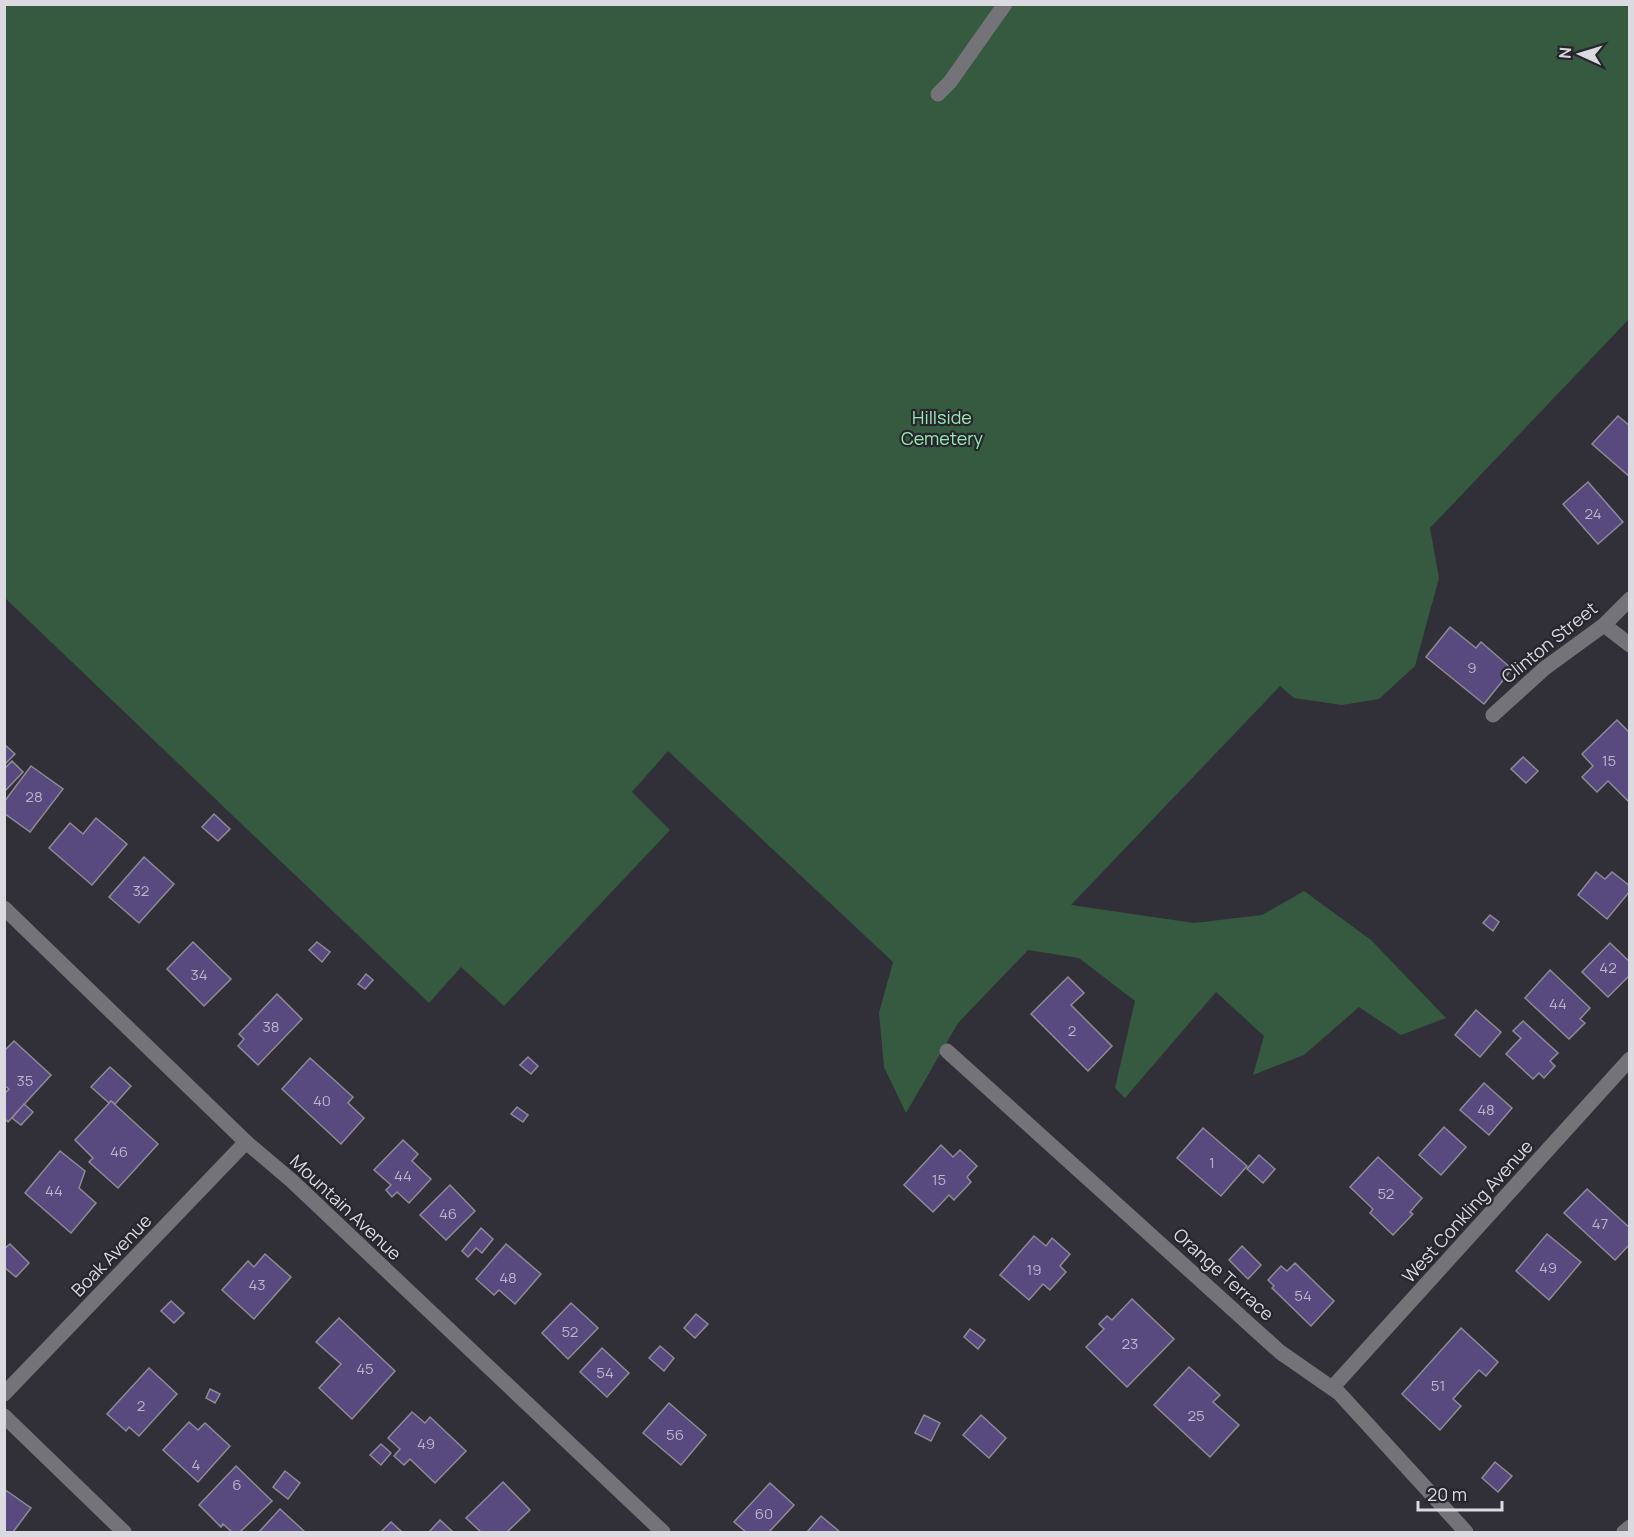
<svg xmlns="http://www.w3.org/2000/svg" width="1634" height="1537" viewBox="0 0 1634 1537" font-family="Manrope,sans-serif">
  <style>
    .green { fill: #365a40 }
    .building { fill: #58497f; stroke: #8d8b95; stroke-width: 1.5 }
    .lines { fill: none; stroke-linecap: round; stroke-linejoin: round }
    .minor { stroke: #747378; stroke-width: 15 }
    .labels { text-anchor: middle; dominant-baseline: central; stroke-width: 4.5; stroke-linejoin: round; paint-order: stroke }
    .number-label { font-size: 15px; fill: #bab6c8 }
    .park-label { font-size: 18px; fill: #96eaad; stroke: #27252e }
    .street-label { font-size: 18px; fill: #dbdae0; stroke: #27252e }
  </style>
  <rect width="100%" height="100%" fill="#312f38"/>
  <polygon class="green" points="4,5 1629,5 1629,319 1430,528 1439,578 1415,666 1379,699 1342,705 1294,698 1280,686 1071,905 1194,923 1262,915 1304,891 1371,940 1446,1018 1401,1035 1359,1007 1304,1055 1253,1075 1264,1036 1216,992 1125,1098 1115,1088 1135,1001 1079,958 1028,950 958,1023 906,1113 884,1067 879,1013 893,962 668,751 632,792 670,830 504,1006 461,967 429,1003 5,598"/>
  <g class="building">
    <polygon points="1618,416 1630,426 1630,477 1592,444"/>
    <polygon points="1588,482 1623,522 1598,544 1563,504"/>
    <polygon points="1450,627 1476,648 1481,642 1512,669 1484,704 1426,657"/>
    <polygon points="1617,720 1630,733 1630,803 1608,781 1597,792 1582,777 1593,766 1582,754"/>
    <polygon points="4,744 15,754 4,765"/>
    <polygon points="1523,757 1538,771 1526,783 1511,769"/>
    <polygon points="12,761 23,772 4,792 4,769"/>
    <polygon points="31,766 63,789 30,832 4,813 4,802"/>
    <polygon points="214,814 230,829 218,841 202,827"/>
    <polygon points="96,818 127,844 92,885 49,848 70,823 83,834"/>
    <polygon points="144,857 174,884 139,923 109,897"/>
    <polygon points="1596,872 1605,879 1612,872 1630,886 1630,891 1607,919 1578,895"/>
    <polygon points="1490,915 1499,922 1493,931 1483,923"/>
    <polygon points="193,942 231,979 204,1006 167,969"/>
    <polygon points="317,942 330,952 322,962 309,950"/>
    <polygon points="1610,943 1630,962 1630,975 1608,997 1582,972"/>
    <polygon points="1550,970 1590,1008 1580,1019 1585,1023 1569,1039 1525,998"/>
    <polygon points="366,974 373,980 365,989 358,984"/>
    <polygon points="1068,977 1084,993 1071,1005 1112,1046 1088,1071 1031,1014"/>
    <polygon points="277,994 302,1019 258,1065 238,1046 244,1039 239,1034"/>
    <polygon points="1476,1010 1501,1032 1480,1057 1455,1035"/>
    <polygon points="1523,1021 1558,1053 1550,1061 1555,1066 1544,1078 1539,1073 1533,1079 1506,1054 1521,1038 1513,1031"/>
    <polygon points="14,1041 51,1075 8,1122 4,1118 4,1094 9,1089 4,1085 4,1051"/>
    <polygon points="528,1057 538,1066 531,1074 520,1065"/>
    <polygon points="310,1058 353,1097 348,1103 364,1118 341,1144 282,1089"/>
    <polygon points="110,1067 131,1086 115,1104 111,1101 109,1103 91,1087"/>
    <polygon points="1484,1083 1512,1108 1489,1135 1460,1110"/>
    <polygon points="111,1101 158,1144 118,1188 89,1162 93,1158 75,1140"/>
    <polygon points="24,1104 33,1112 21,1125 12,1118"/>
    <polygon points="517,1107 528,1115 523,1122 511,1114"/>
    <polygon points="1444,1127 1466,1147 1441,1175 1419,1155"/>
    <polygon points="1203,1128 1247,1166 1221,1196 1177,1158"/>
    <polygon points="403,1140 418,1154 412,1161 431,1179 409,1203 397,1192 392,1197 386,1190 391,1185 374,1170"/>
    <polygon points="941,1145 953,1157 960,1150 977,1166 967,1177 971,1182 954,1200 949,1195 933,1212 904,1185"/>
    <polygon points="60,1151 85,1171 79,1188 96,1203 71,1233 25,1193"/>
    <polygon points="1259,1155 1275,1169 1263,1183 1247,1169"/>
    <polygon points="1378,1157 1422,1198 1410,1212 1413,1214 1393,1235 1370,1213 1373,1209 1350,1187"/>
    <polygon points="450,1185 475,1211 446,1240 420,1215"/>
    <polygon points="1587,1189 1630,1228 1630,1244 1615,1260 1564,1213"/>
    <polygon points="481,1228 493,1239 482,1253 476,1248 468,1257 462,1251"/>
    <polygon points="1547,1234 1581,1262 1549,1300 1516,1271"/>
    <polygon points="1034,1236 1046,1246 1052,1238 1070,1254 1060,1266 1066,1272 1050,1290 1043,1284 1029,1300 1000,1275"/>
    <polygon points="10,1244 29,1263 16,1277 4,1267 4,1249"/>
    <polygon points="506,1244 541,1274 515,1304 499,1290 494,1295 476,1279"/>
    <polygon points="1242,1246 1261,1265 1248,1279 1229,1260"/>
    <polygon points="265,1254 291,1277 254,1319 222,1290 248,1261 254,1267"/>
    <polygon points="1295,1263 1334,1301 1311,1326 1272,1288 1274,1286 1268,1280 1281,1266 1287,1271"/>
    <polygon points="1132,1299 1174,1339 1127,1387 1086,1347 1104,1329 1099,1324 1107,1316 1112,1320"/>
    <polygon points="171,1301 184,1313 174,1323 161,1311"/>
    <polygon points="571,1303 598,1328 568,1359 542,1333"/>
    <polygon points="696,1314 708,1324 695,1338 684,1328"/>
    <polygon points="339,1318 395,1371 352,1419 319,1388 341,1364 316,1342"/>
    <polygon points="1461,1328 1498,1362 1486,1376 1479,1370 1453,1399 1461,1406 1440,1430 1402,1394"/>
    <polygon points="970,1329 985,1340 978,1349 964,1337"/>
    <polygon points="660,1346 674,1358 664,1371 649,1358"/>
    <polygon points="602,1348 629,1373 607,1397 580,1372"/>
    <polygon points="1189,1367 1220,1395 1213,1402 1239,1425 1210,1457 1154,1405"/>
    <polygon points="149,1368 177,1394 139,1436 129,1427 126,1431 107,1414"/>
    <polygon points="210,1389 220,1394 215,1403 206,1398"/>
    <polygon points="669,1403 706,1435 681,1465 643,1433"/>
    <polygon points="412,1412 425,1423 430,1417 466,1451 435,1483 410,1459 404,1465 394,1456 400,1449 388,1438"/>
    <polygon points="924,1415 940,1423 931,1441 915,1433"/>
    <polygon points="981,1415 1006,1438 989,1458 963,1435"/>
    <polygon points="189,1422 198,1430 205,1423 230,1446 198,1482 163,1450"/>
    <polygon points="381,1444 391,1453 381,1465 370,1455"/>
    <polygon points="1495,1462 1512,1476 1498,1492 1482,1478"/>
    <polygon points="236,1466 272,1501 240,1532 232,1532 223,1524 221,1527 199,1505"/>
    <polygon points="285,1471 300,1483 288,1499 273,1487"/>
    <polygon points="503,1482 530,1510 507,1532 481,1532 466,1518"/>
    <polygon points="770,1483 794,1505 769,1532 746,1532 734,1522"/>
    <polygon points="4,1489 31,1508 13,1532 4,1532"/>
    <polygon points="280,1509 305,1532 259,1532"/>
    <polygon points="821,1516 840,1532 807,1532"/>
    <polygon points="440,1520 453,1532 429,1532"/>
    <polygon points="391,1522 402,1532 381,1532"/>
  </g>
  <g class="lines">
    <g class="minor">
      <polyline points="938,94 950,82 1005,4"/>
      <polyline points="1604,625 1630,645"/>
      <polyline points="1493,715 1545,668 1604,625 1630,599"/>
      <polyline points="4,908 246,1142 292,1181 663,1532"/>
      <polyline points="947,1051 1280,1352 1339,1393 1466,1532"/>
      <polyline points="1332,1388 1630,1059"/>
      <polyline points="4,1394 246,1142"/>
      <polyline points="4,1416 124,1532"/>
      <polyline points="1624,1532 1630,1527"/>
    </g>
  </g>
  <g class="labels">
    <g class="number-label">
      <text x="1593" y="513">24</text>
      <text x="1472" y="667">9</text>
      <text x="1609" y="760">15</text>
      <text x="34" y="796">28</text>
      <text x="141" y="890">32</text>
      <text x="1608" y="967">42</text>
      <text x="199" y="974">34</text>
      <text x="1558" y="1003">44</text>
      <text x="271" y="1026">38</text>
      <text x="1072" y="1030">2</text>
      <text x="25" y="1080">35</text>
      <text x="322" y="1100">40</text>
      <text x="1486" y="1109">48</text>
      <text x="119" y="1151">46</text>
      <text x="1212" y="1162">1</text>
      <text x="403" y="1175">44</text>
      <text x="939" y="1179">15</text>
      <text x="54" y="1190">44</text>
      <text x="1386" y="1193">52</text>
      <text x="448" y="1213">46</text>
      <text x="1600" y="1223">47</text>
      <text x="1548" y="1267">49</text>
      <text x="1034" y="1269">19</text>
      <text x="508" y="1277">48</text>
      <text x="257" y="1284">43</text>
      <text x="1303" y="1295">54</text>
      <text x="570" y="1331">52</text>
      <text x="1130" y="1343">23</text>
      <text x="365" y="1368">45</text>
      <text x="605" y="1372">54</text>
      <text x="1438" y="1385">51</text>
      <text x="141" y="1405">2</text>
      <text x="1196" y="1415">25</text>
      <text x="675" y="1434">56</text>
      <text x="426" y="1443">49</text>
      <text x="196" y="1464">4</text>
      <text x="237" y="1484">6</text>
      <text x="764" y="1513">60</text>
    </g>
    <g class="park-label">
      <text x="942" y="417">Hillside<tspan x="942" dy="21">Cemetery</tspan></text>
    </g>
    <g class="street-label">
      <text transform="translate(1549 642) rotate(-39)">Clinton Street</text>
      <text transform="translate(346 1207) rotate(43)">Mountain Avenue</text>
      <text transform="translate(1467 1211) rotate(-48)">West Conkling Avenue</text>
      <text transform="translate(111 1255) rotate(-46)">Boak Avenue</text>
      <text transform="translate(1224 1274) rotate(42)">Orange Terrace</text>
    </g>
  </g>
  <rect width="1634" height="1537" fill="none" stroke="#dbdae0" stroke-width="12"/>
  <g transform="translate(1580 54) rotate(274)" stroke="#27252e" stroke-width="4.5" paint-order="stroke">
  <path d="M0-4.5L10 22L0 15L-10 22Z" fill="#dbdae0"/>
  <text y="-9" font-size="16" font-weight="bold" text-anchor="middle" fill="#dbdae0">N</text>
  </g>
  <path d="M1418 1501v9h84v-9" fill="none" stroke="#dbdae0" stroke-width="3"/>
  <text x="1427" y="1501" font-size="18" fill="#dbdae0" stroke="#27252e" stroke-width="4.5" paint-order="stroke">20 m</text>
</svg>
